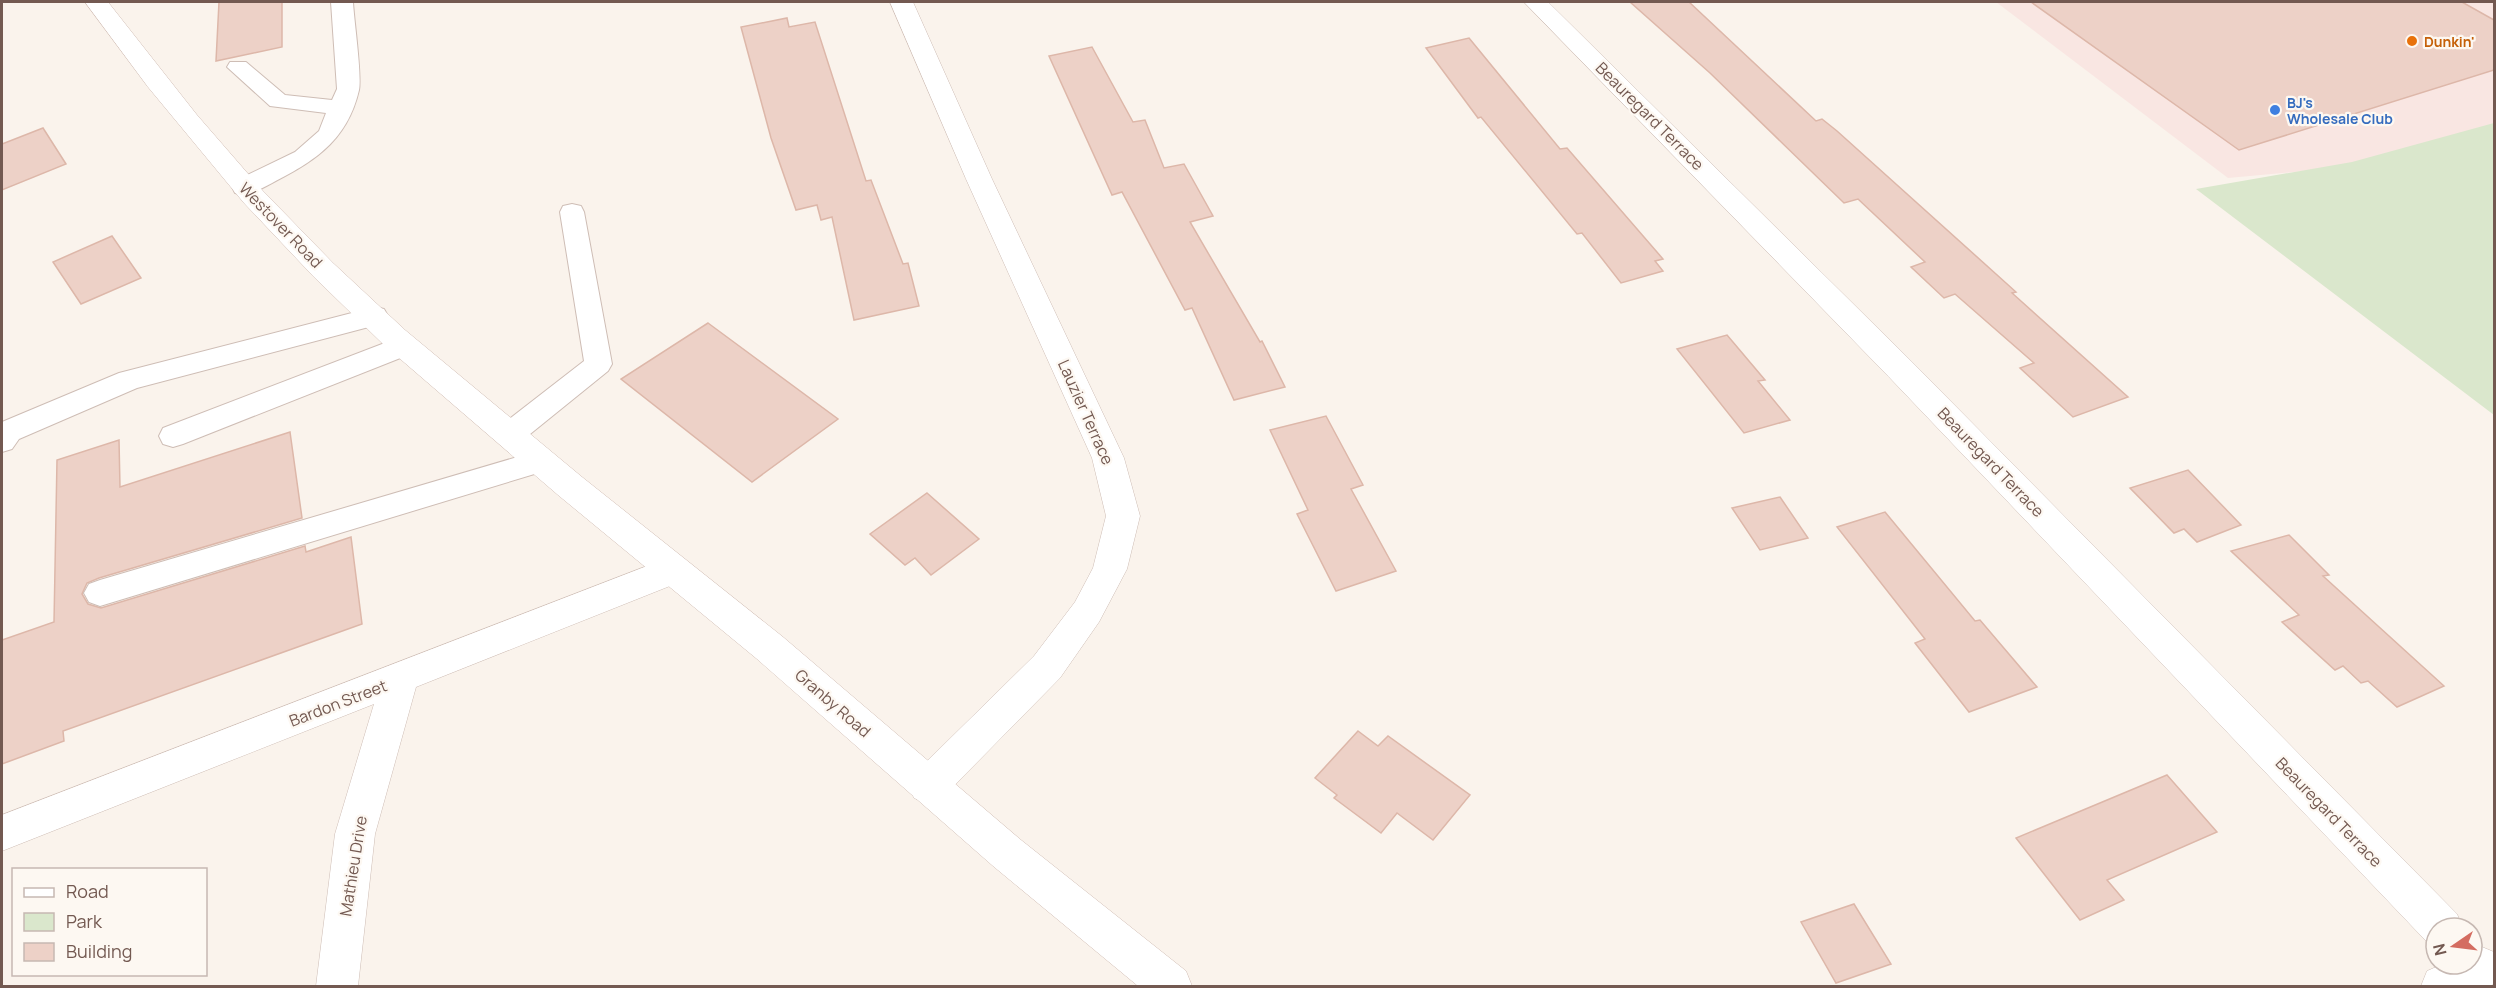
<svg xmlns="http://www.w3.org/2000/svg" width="2496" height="988" viewBox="0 0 2496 988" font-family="Manrope,sans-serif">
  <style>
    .commercial { fill: #f9e6e2 }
    .green { fill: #dae7cc }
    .building { fill: #edd1c7; stroke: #ddb7a9; stroke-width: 1.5 }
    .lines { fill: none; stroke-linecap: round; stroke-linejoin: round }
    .lane-casing { stroke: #cebdb5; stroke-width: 2 }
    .street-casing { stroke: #cebdb5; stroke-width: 1 }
    .secondary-casing { stroke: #d0bcb3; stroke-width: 1 }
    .lane { fill: #fff; fill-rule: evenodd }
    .street { fill: #fff; fill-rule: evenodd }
    .secondary { fill: #fff; fill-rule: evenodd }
    .food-dot { fill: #e8710a; stroke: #fdf8f2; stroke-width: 2 }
    .shop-dot { fill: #3f7fe0; stroke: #fdf8f2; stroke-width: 2 }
    .labels { text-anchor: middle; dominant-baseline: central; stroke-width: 4.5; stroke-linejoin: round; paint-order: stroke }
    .far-food-label { font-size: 14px; font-weight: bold; fill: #c56008; stroke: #fdf8f2; text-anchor: start }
    .far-shop-label { font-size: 14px; font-weight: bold; fill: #366cbe; stroke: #fdf8f2; text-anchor: start }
    .street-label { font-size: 16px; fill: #735951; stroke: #fdf8f2 }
  </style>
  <rect width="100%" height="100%" fill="#faf3ec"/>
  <polygon class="commercial" points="1996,2 2494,2 2494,154 2228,178"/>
  <polygon class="green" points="2494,123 2494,415 2196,189 2352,162"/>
  <g class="building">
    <polygon points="219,2 282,2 282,47 216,61"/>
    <polygon points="1630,2 1689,2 1816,121 1822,119 1837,131 2016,292 2012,293 2128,397 2073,417 2020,368 2034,363 1955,294 1944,298 1911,267 1925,262 1858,199 1844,203 1710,73"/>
    <polygon points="2031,2 2462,2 2494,20 2494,70 2239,150"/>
    <polygon points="787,18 789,27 815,22 866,181 871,180 903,264 908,263 919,306 854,320 832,217 821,220 817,205 796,210 771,138 741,27"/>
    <polygon points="1469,38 1560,149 1567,148 1663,259 1655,261 1663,271 1621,283 1582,233 1577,234 1481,117 1478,118 1426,48"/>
    <polygon points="1092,47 1133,122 1145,120 1164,168 1184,164 1213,216 1190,222 1260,342 1262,341 1285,387 1234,400 1192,308 1185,310 1122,192 1112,195 1049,56"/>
    <polygon points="43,128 66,164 2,190 2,144"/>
    <polygon points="112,236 141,278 81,304 53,262"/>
    <polygon points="708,323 838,419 752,482 621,379"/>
    <polygon points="1727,335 1765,380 1758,381 1790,420 1744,433 1677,349"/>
    <polygon points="1326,416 1363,485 1351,489 1396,571 1336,591 1297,514 1308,510 1270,430"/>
    <polygon points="290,432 302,518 99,578 87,583 82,594 88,604 101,608 305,546 306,552 351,537 362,624 63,731 64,741 2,764 2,640 54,622 57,460 119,440 120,487"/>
    <polygon points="2188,470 2241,525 2197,542 2184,529 2174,533 2130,488"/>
    <polygon points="927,493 979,539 931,575 915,558 905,565 870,534"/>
    <polygon points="1780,497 1808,538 1760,550 1732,508"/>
    <polygon points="1885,512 1975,621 1980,620 2037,687 1969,712 1915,643 1925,639 1837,527"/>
    <polygon points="2289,535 2329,575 2323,576 2444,686 2397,707 2368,681 2361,683 2343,666 2335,670 2282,622 2299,615 2231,551"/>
    <polygon points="1358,731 1378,746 1388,736 1470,795 1433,840 1397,813 1381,833 1334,798 1337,795 1315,778"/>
    <polygon points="2167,775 2217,832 2107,880 2124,900 2080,920 2016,838"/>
    <polygon points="1854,904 1891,964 1836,983 1801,922"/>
  </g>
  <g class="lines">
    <defs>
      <g id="lane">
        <path d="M 331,2 L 353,2 C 354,21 362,75 359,90 C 345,150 302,167 253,193 L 244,195 L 235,193 L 232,187 L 235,181 L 295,152 L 319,131 L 326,113 L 270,106 L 227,67 L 230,62 L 246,62 L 285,95 L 332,100 L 337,89 Z"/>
        <polygon points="572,204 581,206 584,212 612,364 608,371 519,443 509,446 499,443 495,435 499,427 584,361 560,212 563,206"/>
        <polygon points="375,307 384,309 388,316 384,323 137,388 19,439 12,449 2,452 2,422 119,373"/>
        <polygon points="403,336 413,339 417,346 413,353 183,444 173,447 163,444 159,436 163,428"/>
        <polygon points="541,450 551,453 556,461 551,469 100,606 89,602 84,593 89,584 100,580"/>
      </g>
      <g id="street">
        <polygon points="890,2 913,2 992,179 1124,458 1140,516 1127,569 1099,622 1060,678 942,798 928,804 914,798 909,786 914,774 1034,656 1075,602 1093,568 1106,516 1092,458 966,179"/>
        <polygon points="1524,2 1548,2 1911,361 2457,914 2463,928 2436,928 2436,946 2427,942 1889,377"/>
        <polygon points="673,556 685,560 690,570 685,580 416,687 375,834 358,986 316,986 335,834 374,704 2,851 2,815"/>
        <polygon points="2482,947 2494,952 2494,984 2489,986 2421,986 2427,971 2443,964 2472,964 2472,951"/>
      </g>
      <polygon id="secondary" points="85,2 108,2 197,115 263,191 333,263 405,330 582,477 783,637 1021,840 1186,971 1192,986 1138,986 993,866 757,659 558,495 384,345 313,276 244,203 148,87"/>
    </defs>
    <use href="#lane" class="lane-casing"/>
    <use href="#street" class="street-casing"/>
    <use href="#secondary" class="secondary-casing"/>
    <use href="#lane" class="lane"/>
    <use href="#street" class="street"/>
    <use href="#secondary" class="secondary"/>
  </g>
  <circle class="food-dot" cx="2412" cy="41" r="6"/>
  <circle class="shop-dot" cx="2275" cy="110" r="6"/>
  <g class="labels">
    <g class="far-food-label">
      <text x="2424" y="41">Dunkin'</text>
    </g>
    <g class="far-shop-label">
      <text x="2287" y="102">BJ's<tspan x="2287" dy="16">Wholesale Club</tspan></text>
    </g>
    <g class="street-label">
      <text transform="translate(1650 116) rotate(45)">Beauregard Terrace</text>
      <text transform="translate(281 225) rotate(46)">Westover Road</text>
      <text transform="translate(1086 412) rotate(66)">Lauzier Terrace</text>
      <text transform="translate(1991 462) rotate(46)">Beauregard Terrace</text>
      <text transform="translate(338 703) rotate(-21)">Bardon Street</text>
      <text transform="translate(833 703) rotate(41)">Granby Road</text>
      <text transform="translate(2329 812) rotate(46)">Beauregard Terrace</text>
      <text transform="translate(353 866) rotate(-81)">Mathieu Drive</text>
    </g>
  </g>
  <rect width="2496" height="988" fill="none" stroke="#735951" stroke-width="6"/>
  <rect x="12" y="868" width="195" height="108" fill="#fdf8f2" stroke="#c6b8b2" stroke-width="1.5"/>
  <rect x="24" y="888" width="30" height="9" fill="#ffffff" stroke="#c6b8b2" stroke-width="1.5"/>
  <text x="66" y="898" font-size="18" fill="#735951">Road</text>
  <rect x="24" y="913" width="30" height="18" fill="#dae7cc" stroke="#c6b8b2" stroke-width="1.5"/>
  <text x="66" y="928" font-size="18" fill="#735951">Park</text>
  <rect x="24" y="943" width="30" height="18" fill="#edd1c7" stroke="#c6b8b2" stroke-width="1.5"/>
  <text x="66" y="958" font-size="18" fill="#735951">Building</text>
  <g transform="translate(2454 946) rotate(256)"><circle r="28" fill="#fdf8f2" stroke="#c6b8b2" stroke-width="1.5"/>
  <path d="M0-4.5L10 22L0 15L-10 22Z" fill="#d46d61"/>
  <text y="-9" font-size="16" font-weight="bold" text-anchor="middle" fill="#735951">N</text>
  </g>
</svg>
